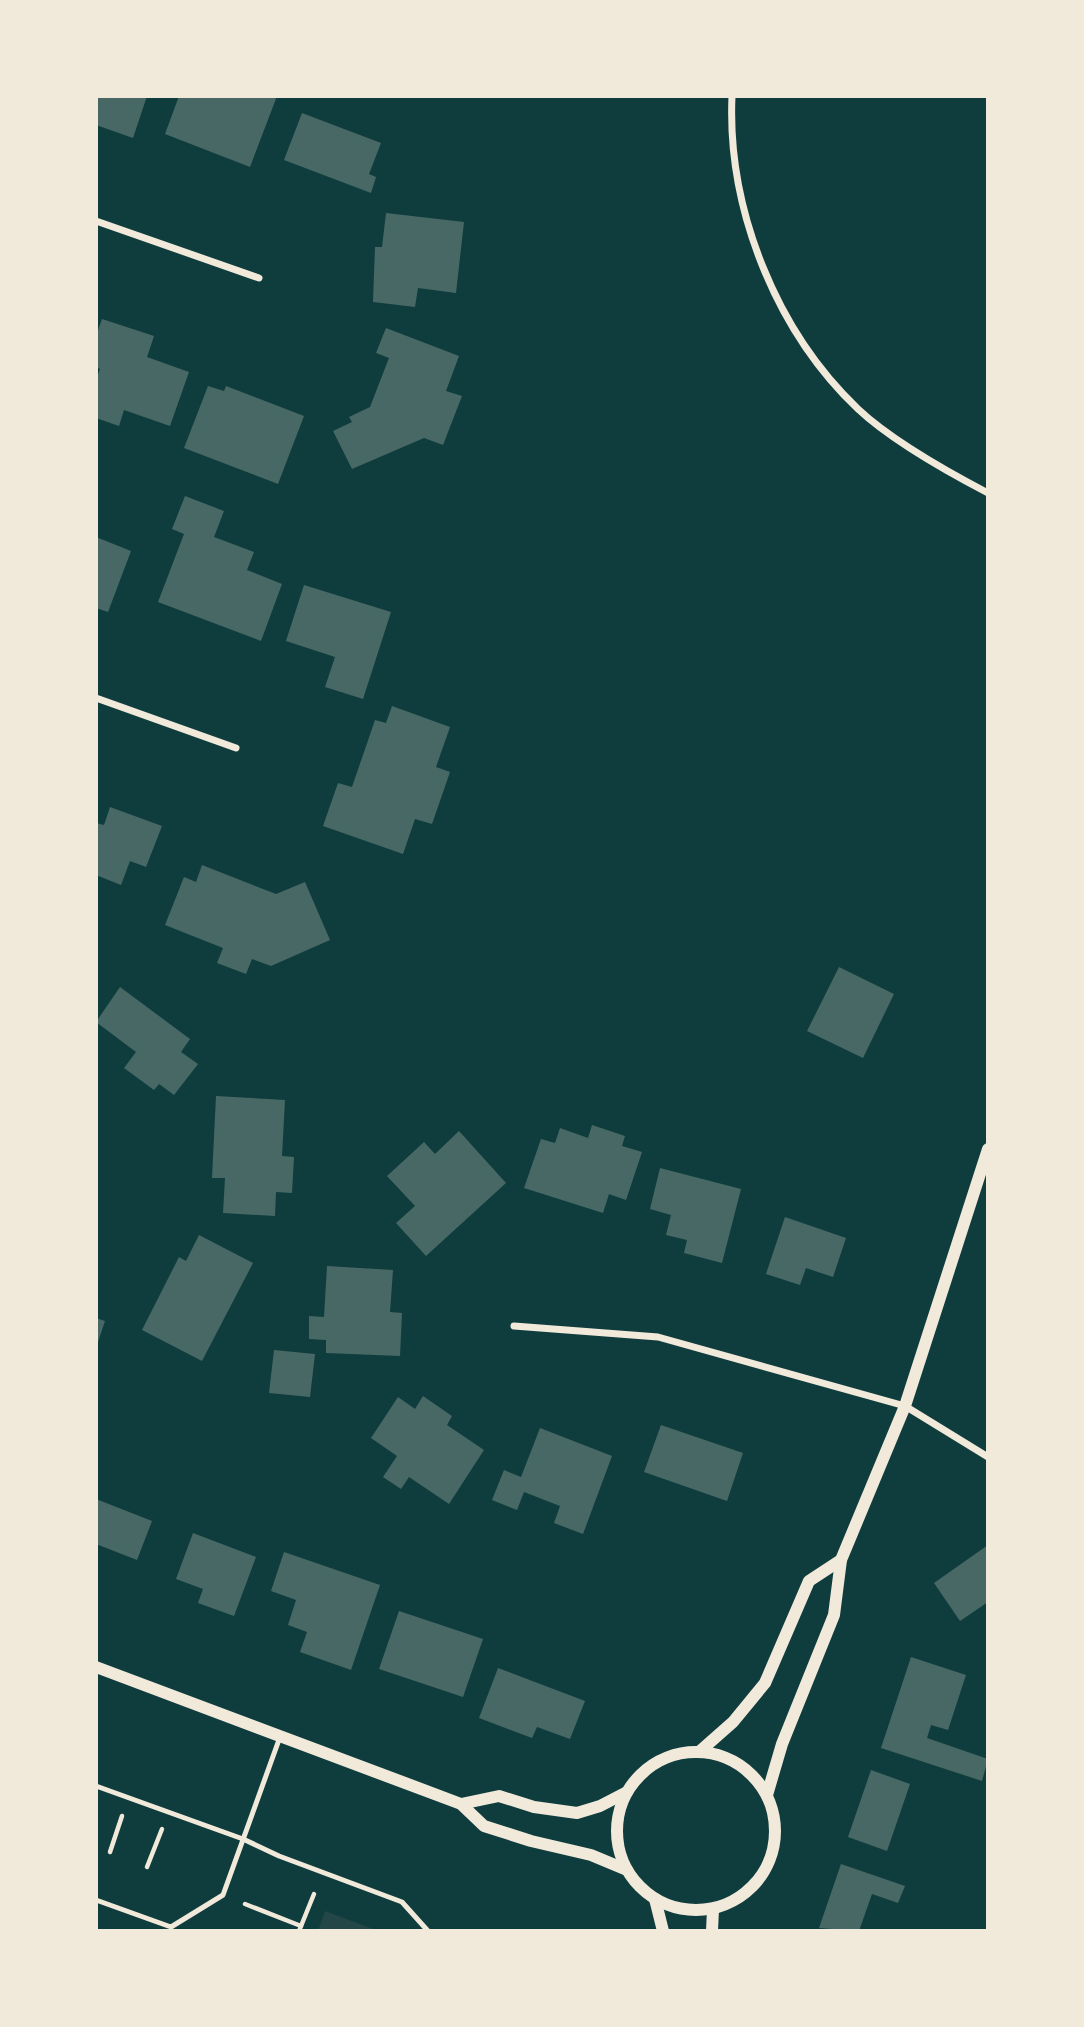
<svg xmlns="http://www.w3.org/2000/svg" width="1084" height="2027" viewBox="0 0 1084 2027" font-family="Lato,sans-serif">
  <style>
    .green { fill: #244646 }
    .building { fill: #486865 }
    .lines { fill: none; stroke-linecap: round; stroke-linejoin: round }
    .path { stroke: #f1e9da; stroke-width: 4.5 }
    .service { stroke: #f1e9da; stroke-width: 5 }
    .minor { stroke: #f1e9da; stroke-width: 7 }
    .tertiary { stroke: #f1e9da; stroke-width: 12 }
  </style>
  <rect width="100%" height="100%" fill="#0f3d3e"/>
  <polygon class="green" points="325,1911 376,1930 375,1931 318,1931"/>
  <g class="building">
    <polygon points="96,96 147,96 133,138 96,125"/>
    <polygon points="179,96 277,96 250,167 165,134"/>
    <polygon points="302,113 381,143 369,174 376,177 371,193 284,160"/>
    <polygon points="386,213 464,222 456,293 418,288 415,307 373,302 375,247 382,247"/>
    <polygon points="102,319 154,336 147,357 189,372 170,426 124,410 119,426 96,418 96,380 100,369 96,367 96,336"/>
    <polygon points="386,328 459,356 446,391 462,396 443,445 424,438 352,469 333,431 352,422 349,417 370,407 389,358 376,353"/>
    <polygon points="208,386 224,391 226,386 304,416 278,484 184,448"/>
    <polygon points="185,496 224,511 214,537 254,552 247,570 282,584 261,641 158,602 184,534 172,529"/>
    <polygon points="96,537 131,551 108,612 96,608"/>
    <polygon points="304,585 391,612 363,699 325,687 335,657 286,641"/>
    <polygon points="392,706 450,727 436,767 450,772 432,824 415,819 403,854 323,826 338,783 352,787 375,720 386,723"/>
    <polygon points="110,807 162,826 146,867 130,861 121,885 96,875 96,823 104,825"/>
    <polygon points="202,865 276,894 305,882 330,940 271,966 252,959 246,974 217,963 223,948 165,925 184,877 196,882"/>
    <polygon points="839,967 894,994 863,1058 807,1031"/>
    <polygon points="120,987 190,1039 181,1052 198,1064 174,1095 159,1084 154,1090 124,1068 136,1052 96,1022"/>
    <polygon points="216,1096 285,1100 282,1156 294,1157 292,1193 276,1192 275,1216 223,1213 225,1178 212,1178"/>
    <polygon points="592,1125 625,1136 622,1146 642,1152 626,1200 609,1194 603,1213 524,1188 541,1139 555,1143 560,1128 588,1138"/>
    <polygon points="459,1131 506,1183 426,1256 396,1223 415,1206 387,1176 424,1142 435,1154"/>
    <polygon points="660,1168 741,1189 722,1263 684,1253 687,1240 666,1235 671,1215 650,1209"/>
    <polygon points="785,1217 846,1238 833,1277 806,1268 800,1285 766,1274"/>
    <polygon points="199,1235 253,1263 202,1361 142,1330 179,1257 186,1261"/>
    <polygon points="327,1266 393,1270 390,1312 402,1313 400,1356 326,1353 326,1340 309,1339 309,1316 324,1317"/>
    <polygon points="96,1318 105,1321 97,1345 96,1345"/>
    <polygon points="274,1350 315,1354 310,1397 269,1393"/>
    <polygon points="423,1396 452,1416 447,1425 484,1450 449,1504 409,1477 401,1489 383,1477 397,1456 371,1438 398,1397 415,1409"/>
    <polygon points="661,1425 743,1453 727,1501 644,1472"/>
    <polygon points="540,1428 612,1456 583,1534 554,1523 560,1506 524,1492 517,1510 492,1500 504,1470 521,1477"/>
    <polygon points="96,1499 152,1521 137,1560 96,1544"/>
    <polygon points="193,1533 256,1557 234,1616 198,1603 203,1589 176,1579"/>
    <polygon points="988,1545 988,1602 960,1621 934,1583"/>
    <polygon points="284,1552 380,1585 351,1670 300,1652 307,1632 288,1625 296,1600 271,1591"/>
    <polygon points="399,1611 483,1639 463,1697 379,1669"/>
    <polygon points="911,1657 966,1675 948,1730 931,1725 927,1738 988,1759 982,1781 881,1748"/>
    <polygon points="498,1668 585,1701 570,1739 537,1727 532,1738 479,1718"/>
    <polygon points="871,1770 910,1784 887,1851 848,1837"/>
    <polygon points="841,1864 905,1886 898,1903 872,1894 859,1931 819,1928"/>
  </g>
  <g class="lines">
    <g class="path">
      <polyline points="110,1852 122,1816"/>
      <polyline points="147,1867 162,1829"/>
      <polyline points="245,1904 301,1926"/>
      <polyline points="299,1931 314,1894"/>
    </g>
    <g class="service">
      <polyline points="96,1786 243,1839 279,1856 402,1902 428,1931"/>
      <polyline points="96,1900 171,1927 223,1895 280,1737"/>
    </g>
    <g class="minor">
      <path d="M 732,96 C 727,209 776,331 858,409 C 892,441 946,471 988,493"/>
      <polyline points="96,221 259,278"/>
      <polyline points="96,698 236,748"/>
      <polyline points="514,1326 658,1337 905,1406 988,1457"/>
    </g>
    <g class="tertiary">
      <polyline points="96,1667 461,1804 484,1826 531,1841 591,1855 627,1870"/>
      <polyline points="699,1752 733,1722 765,1683 809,1581 841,1560"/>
      <circle cx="696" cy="1831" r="79"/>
      <polyline points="767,1795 782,1744 834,1615 841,1560 905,1406 988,1149"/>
      <polyline points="461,1804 499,1796 534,1807 577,1813 600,1806 627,1792"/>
      <polyline points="655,1899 663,1931"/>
      <polyline points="712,1931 713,1909"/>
    </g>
  </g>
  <rect width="1084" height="2027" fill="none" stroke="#f1e9da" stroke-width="196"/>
</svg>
